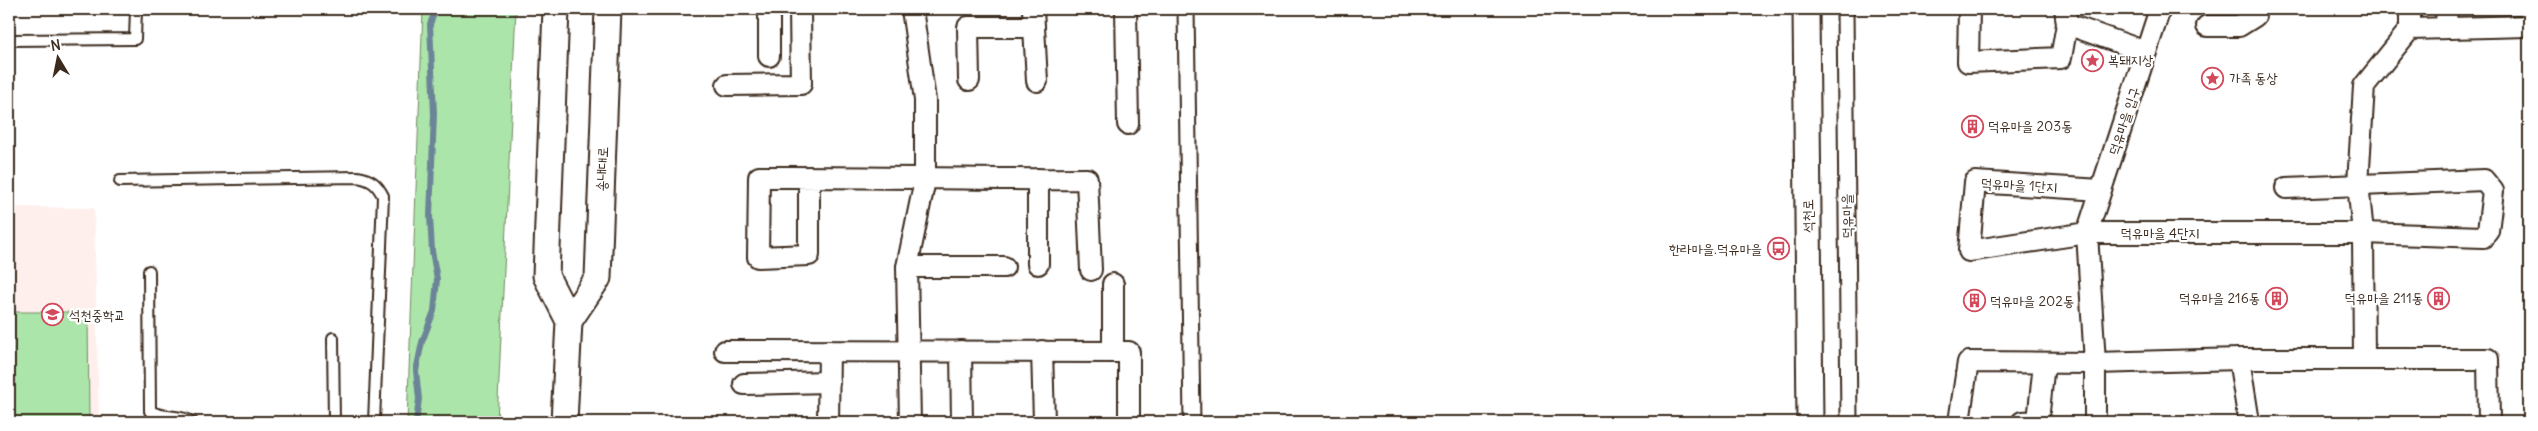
<svg xmlns="http://www.w3.org/2000/svg" width="2538" height="431" viewBox="0 0 2538 431" font-family="Delius,'Poor Story',sans-serif">
  <style>
    .built { fill: #feefec }
    .green { fill: #ace5a9; stroke: #748864 }
    .lines { fill: none; stroke-linecap: round; stroke-linejoin: round }
    .stream { stroke: #6c8498; stroke-width: 6 }
    .service-casing { stroke: #3b2a1e; stroke-width: 14 }
    .pedestrian-casing { stroke: #3b2a1e; stroke-width: 19 }
    .minor-casing { stroke: #3b2a1e; stroke-width: 24 }
    .tertiary-casing { stroke: #3b2a1e; stroke-width: 29 }
    .service { stroke: #fff; stroke-width: 10 }
    .pedestrian { stroke: #fff; stroke-width: 15 }
    .minor { stroke: #fff; stroke-width: 20 }
    .tertiary { stroke: #fff; stroke-width: 25 }
    .labels { text-anchor: middle; dominant-baseline: central; stroke-width: 4.5; stroke-linejoin: round; paint-order: stroke }
    .poi-label { font-size: 14px; fill: #3b2a1e; stroke: #fff; text-anchor: start }
    .street-label { font-size: 14px; fill: #3b2a1e; stroke: #fff }
  </style>
  <rect width="100%" height="100%" fill="#fff"/>
  <filter id="ink" filterUnits="userSpaceOnUse"><feTurbulence type="fractalNoise" baseFrequency=".02" numOctaves="2"/><feDisplacementMap in="SourceGraphic" scale="10" xChannelSelector="R" yChannelSelector="G"/><feConvolveMatrix kernelMatrix="1 2 1 2 8 2 1 2 1" color-interpolation-filters="sRGB"/></filter>
  <g filter="url(#ink)">
    <polygon class="built" points="9,207 94,208 99,422 9,422"/>
    <g class="green">
      <polygon points="423,9 516,9 497,422 407,422"/>
      <polygon points="9,312 88,312 89,422 9,422"/>
    </g>
    <g class="lines">
      <polyline class="stream" points="416,422 419,399 416,371 422,342 434,311 437,279 432,251 430,216 434,114 430,24 436,9"/>
      <defs>
        <g id="service">
          <polyline points="9,40 135,39 136,9"/>
          <path d="M 120,181 L 357,177 C 371,179 377,184 383,196 L 374,422"/>
          <path d="M 149,271 L 150,411 C 164,419 179,414 192,422"/>
          <polyline points="333,338 334,422"/>
        </g>
        <g id="pedestrian">
          <polyline points="1186,9 1192,422"/>
          <polyline points="1845,9 1849,422"/>
        </g>
        <g id="minor">
          <polyline points="769,9 769,56"/>
          <polyline points="1033,9 1037,81"/>
          <polyline points="1126,9 1128,124"/>
          <polyline points="1969,9 1968,62 2061,58 2067,24 2065,9"/>
          <polyline points="2446,9 2447,28"/>
          <polyline points="2067,24 2146,52"/>
          <polyline points="2207,26 2239,26 2255,16 2255,9"/>
          <polyline points="2410,29 2410,9"/>
          <polyline points="969,80 968,27 1034,27"/>
          <polyline points="727,85 801,84 800,9"/>
          <path d="M 809,177 L 809,255 L 758,257 L 759,177 C 868,176 977,180 1087,179 L 1091,270"/>
          <polyline points="1038,179 1038,264"/>
          <polyline points="2101,190 1975,182 1969,251 2087,233 2160,9"/>
          <polyline points="907,267 1004,267"/>
          <polyline points="1113,284 1113,352"/>
          <polyline points="725,351 1129,352 1129,422"/>
          <polyline points="961,351 962,421"/>
          <polyline points="1042,351 1044,421"/>
          <polyline points="2239,359 2249,422"/>
          <polyline points="2364,359 2363,233 2358,184 2364,86 2410,29 2529,26"/>
          <polyline points="744,384 829,382"/>
          <polyline points="828,422 829,351"/>
          <polyline points="910,422 907,267 925,180 925,100 912,9"/>
          <polyline points="1959,422 1968,362 2095,363 2087,233 2363,233 2483,237 2488,231 2493,191 2484,180 2286,188"/>
          <polyline points="2022,422 2038,421 2044,363"/>
          <polyline points="2095,422 2095,363 2239,359 2488,359 2489,422"/>
        </g>
        <g id="tertiary">
          <polyline points="556,9 546,276 569,321 564,422"/>
          <polyline points="1806,9 1810,422"/>
          <polyline points="569,321 598,278 608,9"/>
        </g>
      </defs>
      <use href="#service" class="service-casing"/>
      <use href="#pedestrian" class="pedestrian-casing"/>
      <use href="#minor" class="minor-casing"/>
      <use href="#tertiary" class="tertiary-casing"/>
      <use href="#service" class="service"/>
      <use href="#pedestrian" class="pedestrian"/>
      <use href="#minor" class="minor"/>
      <use href="#tertiary" class="tertiary"/>
    </g>
  </g>
  <defs>
    <symbol id="sight-ring" viewBox="-11 -11 22 22"><circle r="9.5" fill="#fff" stroke="#d1495b" stroke-width="1.5"/><path d="M0-6L1.8-2.2L6-1.7L2.9 1.2L3.7 5.4L0 3.3L-3.7 5.4L-2.9 1.2L-6-1.7L-1.8-2.2Z" fill="#d1495b"/></symbol>
    <symbol id="building-ring" viewBox="-11 -11 22 22"><circle r="9.5" fill="#fff" stroke="#d1495b" stroke-width="1.5"/><path d="M-4-6H4V6H1V3H-1V6H-4ZM-2.5-4.3h1.7v1.8h-1.7ZM.8-4.3h1.7v1.8H.8ZM-2.5-1h1.7V.8h-1.7ZM.8-1h1.7V.8H.8Z" fill="#d1495b"/></symbol>
    <symbol id="bus-ring" viewBox="-11 -11 22 22"><circle r="9.5" fill="#fff" stroke="#d1495b" stroke-width="1.5"/><path d="M-5-6H5V4H4V6H2V4H-2V6H-4V4H-5ZM-3.5-4V0h7V-4ZM-3.5 1.2v1.5H-2V1.2ZM2 1.2v1.5H3.5V1.2Z" fill="#d1495b"/></symbol>
    <symbol id="school-ring" viewBox="-11 -11 22 22"><circle r="9.5" fill="#fff" stroke="#d1495b" stroke-width="1.5"/><path d="M0-5L7-2L0 1L-7-2ZM-4 1L0 2.5L4 1V4Q0 6-4 4Z" fill="#d1495b"/></symbol>
  </defs>
  <g fill-rule="evenodd">
    <use href="#sight-ring" x="2080" y="48" width="25" height="25"/>
    <use href="#sight-ring" x="2200" y="66" width="25" height="25"/>
    <use href="#building-ring" x="1960" y="114" width="25" height="25"/>
    <use href="#bus-ring" x="1766" y="236" width="25" height="25"/>
    <use href="#building-ring" x="2264" y="286" width="25" height="25"/>
    <use href="#building-ring" x="2426" y="286" width="25" height="25"/>
    <use href="#building-ring" x="1962" y="288" width="25" height="25"/>
    <use href="#school-ring" x="40" y="302" width="25" height="25"/>
  </g>
  <g class="labels">
    <g class="poi-label">
      <text x="2108" y="60">복돼지상</text>
      <text x="2229" y="78">가족 동상</text>
      <text x="1988" y="126">덕유마을 203동</text>
      <text x="1762" y="249" text-anchor="end">한라마을.덕유마을</text>
      <text x="2260" y="298" text-anchor="end">덕유마을 216동</text>
      <text x="2423" y="298" text-anchor="end">덕유마을 211동</text>
      <text x="1990" y="301">덕유마을 202동</text>
      <text x="69" y="315">석천중학교</text>
    </g>
    <g class="street-label">
      <text transform="translate(2124 121) rotate(-72)">덕유마을 입구</text>
      <text transform="translate(602 169) rotate(-88)">송내대로</text>
      <text transform="translate(2019 185) rotate(3)">덕유마을 1단지</text>
      <text transform="translate(1808 216) rotate(-91)">석천로</text>
      <text transform="translate(1847 216) rotate(-91)">덕유마을</text>
      <text x="2160" y="233">덕유마을 4단지</text>
    </g>
  </g>
  <rect width="2538" height="431" fill="none" stroke="#fff" stroke-width="30"/>
  <rect x="15" y="15" width="2508" height="401" fill="none" stroke="#3b2a1e" stroke-width="2" filter="url(#ink)"/>
  <g transform="translate(58 58) rotate(350)" stroke="#ffffff" stroke-width="4" paint-order="stroke">
  <path d="M0-4L9 19L0 12L-9 19Z" fill="#3b2a1e"/>
  <text y="-8" font-size="14" font-weight="bold" text-anchor="middle" fill="#3b2a1e">N</text>
  </g>
</svg>
